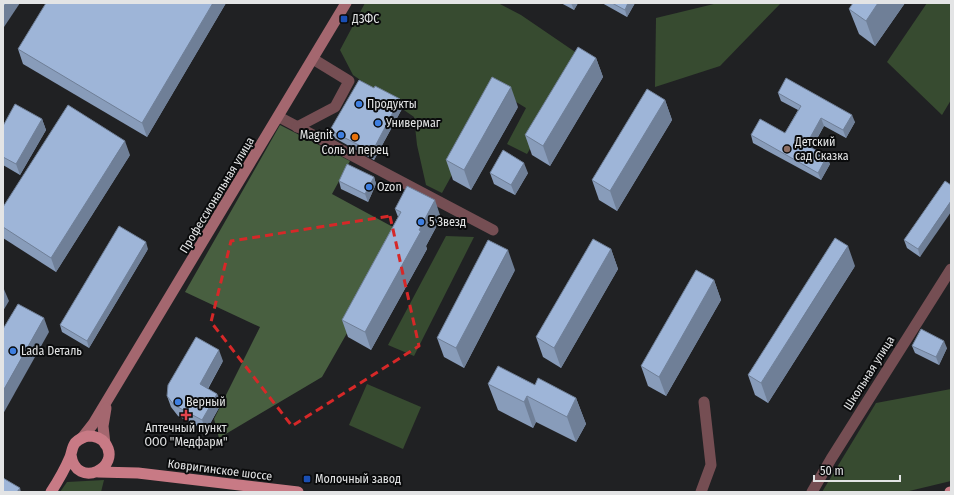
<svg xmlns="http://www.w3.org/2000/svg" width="954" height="495" viewBox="0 0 954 495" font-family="'Fira Sans Condensed',sans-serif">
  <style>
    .green { fill: #374b30 }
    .forest { fill: #485f40 }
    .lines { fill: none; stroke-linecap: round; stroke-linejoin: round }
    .minor { stroke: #754e53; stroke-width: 11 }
    .secondary { stroke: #a4676f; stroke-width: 11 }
    .primary { stroke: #c87a85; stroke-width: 11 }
    .wall { fill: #889cba }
    .shaded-wall { fill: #6f7f97 }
    .building { fill: #9eb5d8; stroke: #6f7f97 }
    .marked { fill: none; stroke: #d62828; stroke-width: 3; stroke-dasharray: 8 5; stroke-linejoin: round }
    .transit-dot { fill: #1a4fb4; stroke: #0a0b0c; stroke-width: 1.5 }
    .shop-dot { fill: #3f7fe0; stroke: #0a0b0c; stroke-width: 1.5 }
    .food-dot { fill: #e8710a; stroke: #0a0b0c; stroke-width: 1.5 }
    .education-dot { fill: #8d6e63; stroke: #0a0b0c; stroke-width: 1.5 }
    .health-dot { fill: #e0444e; stroke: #0a0b0c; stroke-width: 1.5 }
    .labels { text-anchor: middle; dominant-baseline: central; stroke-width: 4; stroke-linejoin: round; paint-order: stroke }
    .poi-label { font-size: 12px; fill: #e3e4e5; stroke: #0a0b0c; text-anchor: start }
    .street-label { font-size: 12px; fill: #e3e4e5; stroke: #0a0b0c }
  </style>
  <rect width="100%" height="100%" fill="#202123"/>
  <g class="green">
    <polygon points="365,3 498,3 521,15 584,58 527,154 507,144 526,108 498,91 442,193 426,185 417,145 414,117 353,75 340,50"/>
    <polygon points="718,3 781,3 720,66 655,87 656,18"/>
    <polygon points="927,3 951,3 951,100 942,115 887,62"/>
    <polygon points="446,236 474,237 414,356 388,345"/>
    <polygon points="367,384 421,407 403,449 349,425"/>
    <polygon points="951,389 951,481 905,492 822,492 876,403"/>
    <polygon points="104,480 101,492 60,492 67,482"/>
  </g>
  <polygon class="forest" points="280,125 350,161 332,194 404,233 322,377 219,438 214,419 260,327 185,292"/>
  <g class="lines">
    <g class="minor">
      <polyline points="279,117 493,230"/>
      <polyline points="297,127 335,107 349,81 313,59"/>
      <polyline points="701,492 711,465 704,402"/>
      <polyline points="812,492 831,459 951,269"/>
    </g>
    <g class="secondary">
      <polyline points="82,438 93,424 346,3"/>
      <polyline points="105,444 103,426 106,408"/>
    </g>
    <g class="primary">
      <polyline points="98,472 138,473 298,492"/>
      <path d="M 51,492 C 58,481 65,469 70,457 C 72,452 72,447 75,443 C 79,439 83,437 88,436 C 94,436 101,438 105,443 C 123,468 76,490 71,455"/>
      <polyline points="950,492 951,492"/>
    </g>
  </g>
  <g class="wall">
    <polygon points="226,3 147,137 23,64 18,49"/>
    <polygon points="561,3 578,3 574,10"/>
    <polygon points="602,3 635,3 627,17"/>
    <polygon points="853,3 905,3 875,46 859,34 849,9"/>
    <polygon points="596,58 603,77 550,166 532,155 525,135"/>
    <polygon points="374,88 403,107 374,160 333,137 330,130"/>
    <polygon points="778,93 855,122 846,138 824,126 812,148 830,164 821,180 753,143 751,135 785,133 798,110 781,101"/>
    <polygon points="665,100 672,120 617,211 599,200 592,180"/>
    <polygon points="518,107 471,190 453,180 446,160"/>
    <polygon points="42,119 46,130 20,175 3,165 3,126"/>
    <polygon points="130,155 56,272 3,238 3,207"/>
    <polygon points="490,173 528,173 515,195 494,184"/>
    <polygon points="374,177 376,184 368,202 341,189 339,181"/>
    <polygon points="951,185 920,257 907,248 904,240"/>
    <polygon points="395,209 441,218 426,246 427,249 371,350 348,337 342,320 398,217"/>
    <polygon points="148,249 89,348 62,332 60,325"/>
    <polygon points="611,249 618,269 561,368 543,357 536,337"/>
    <polygon points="855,266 768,403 755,395 748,375"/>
    <polygon points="515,270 464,368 444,357 437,338"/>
    <polygon points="714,280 721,300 666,396 648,386 641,366"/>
    <polygon points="912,346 947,348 939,365 915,353"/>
    <polygon points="223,361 208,389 217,394 221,404 206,431 178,416 171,407 167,396"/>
    <polygon points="488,384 535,385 576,398 586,424 576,442 536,422 533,428 498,410"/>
  </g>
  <g class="shaded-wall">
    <polygon points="6,3 20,3 4,27 3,23 3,8"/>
    <polygon points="213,3 226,3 147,137 142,123"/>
    <polygon points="571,3 578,3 574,10"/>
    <polygon points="628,3 635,3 627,17 625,10"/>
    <polygon points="878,3 905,3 875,46 866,21"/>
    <polygon points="596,58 603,77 550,166 543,146"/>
    <polygon points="511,87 518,107 471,190 464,170"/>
    <polygon points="400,99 403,107 374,160 372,152"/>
    <polygon points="665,100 672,120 617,211 610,191"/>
    <polygon points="852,115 855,122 846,138 843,130"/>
    <polygon points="821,118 824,126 809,152 806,145"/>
    <polygon points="42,119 46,130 20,175 16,164"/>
    <polygon points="125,141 130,155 56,272 51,258"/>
    <polygon points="827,156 830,164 821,180 818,173"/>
    <polygon points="524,163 528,173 515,195 511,185"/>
    <polygon points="374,177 376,184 368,202 365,194"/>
    <polygon points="435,200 441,218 426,246 427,249 371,350 365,332"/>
    <polygon points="951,201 951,212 920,257 918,249"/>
    <polygon points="146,242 148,249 89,348 87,341"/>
    <polygon points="848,246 855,266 768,403 761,383"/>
    <polygon points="611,249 618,269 561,368 554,348"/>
    <polygon points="508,250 515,270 464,368 456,348"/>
    <polygon points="714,280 721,300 666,396 659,377"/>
    <polygon points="3,287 9,301 3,311"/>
    <polygon points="44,318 49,332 3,414 3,391"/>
    <polygon points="944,341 947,348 939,365 936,357"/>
    <polygon points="219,350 223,361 204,395 200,384"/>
    <polygon points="217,394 221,404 206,431 202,420"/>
    <polygon points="527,396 536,422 533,428 524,402"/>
    <polygon points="576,398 586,424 576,442 567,417"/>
    <polygon points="20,488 21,492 17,492"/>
  </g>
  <g class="building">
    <polygon points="3,3 6,3 3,8"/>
    <polygon points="46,3 213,3 142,123 18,49"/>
    <polygon points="612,3 628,3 625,10"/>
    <polygon points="853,3 878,3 866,21 849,9"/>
    <polygon points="578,47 596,58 543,146 525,135"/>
    <polygon points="492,77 511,87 464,170 446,160"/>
    <polygon points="786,78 852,115 843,130 821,118 806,145 827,156 818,173 751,135 760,119 785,133 801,106 778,93"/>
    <polygon points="359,80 374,88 375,86 400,99 372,152 330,130"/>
    <polygon points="647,89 665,100 610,191 592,180"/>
    <polygon points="15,104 42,119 16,164 3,157 3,126"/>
    <polygon points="68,105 125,141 51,258 3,227 3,207"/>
    <polygon points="503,150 524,163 511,185 490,173"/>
    <polygon points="347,164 374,177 365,194 339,181"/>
    <polygon points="945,181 951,185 951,201 918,249 904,240"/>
    <polygon points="407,186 435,200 419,230 421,231 365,332 342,320 401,212 395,209"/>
    <polygon points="119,226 146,242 87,341 60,325"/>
    <polygon points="835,238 848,246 761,383 748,375"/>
    <polygon points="593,239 611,249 554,348 536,337"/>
    <polygon points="488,240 508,250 456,348 437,338"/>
    <polygon points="696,270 714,280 659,377 641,366"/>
    <polygon points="18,304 44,318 3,391 3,329"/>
    <polygon points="921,329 944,341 936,357 912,346"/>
    <polygon points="196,337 219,350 200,384 217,394 202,420 174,405 167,396 168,385"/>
    <polygon points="498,366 535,385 538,378 576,398 567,417 527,396 524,402 488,384"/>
    <polygon points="3,478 20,488 17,492 3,492"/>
  </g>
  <path class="marked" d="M 390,216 L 419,346 L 292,426 L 211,322 L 231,241 Z"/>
  <g class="transit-dot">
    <rect x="340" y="15" width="8" height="8" rx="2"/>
    <rect x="303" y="475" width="8" height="8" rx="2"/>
  </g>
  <g class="shop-dot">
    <circle cx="359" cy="104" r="4"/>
    <circle cx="378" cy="123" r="4"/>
    <circle cx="341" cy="135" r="4"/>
    <circle cx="369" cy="187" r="4"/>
    <circle cx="421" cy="222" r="4"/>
    <circle cx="13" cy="351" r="4"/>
    <circle cx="178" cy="402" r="4"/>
  </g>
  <circle class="food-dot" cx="355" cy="137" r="4"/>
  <circle class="education-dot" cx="787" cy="149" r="4"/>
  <path class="health-dot" d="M184 409h4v4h4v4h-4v4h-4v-4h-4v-4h4z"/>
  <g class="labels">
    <g class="poi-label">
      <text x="352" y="19">ДЗФС</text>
      <text x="367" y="104">Продукты</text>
      <text x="386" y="123">Универмаг</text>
      <text x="333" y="135" text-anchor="end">Magnit</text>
      <text x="795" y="142">Детский<tspan x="795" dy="14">сад Сказка</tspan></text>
      <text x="355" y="150" text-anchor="middle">Соль и перец</text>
      <text x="377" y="187">Ozon</text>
      <text x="429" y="222">5 Звезд</text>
      <text x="21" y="351">Lada Dеталь</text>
      <text x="186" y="402">Верный</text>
      <text x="186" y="428" text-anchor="middle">Аптечный пункт<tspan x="186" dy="14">ООО "Медфарм"</tspan></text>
      <text x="315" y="479">Молочный завод</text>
    </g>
    <g class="street-label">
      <text transform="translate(217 195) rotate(-59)">Профессиональная улица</text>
      <text transform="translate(869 373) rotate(-58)">Школьная улица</text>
      <text transform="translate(220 470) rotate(7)">Ковригинское шоссе</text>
    </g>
  </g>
  <rect width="954" height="495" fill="none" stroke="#e3e4e5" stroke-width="8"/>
  <path d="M814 475v6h86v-6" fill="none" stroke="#e3e4e5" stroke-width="2"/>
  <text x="820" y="475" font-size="12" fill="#e3e4e5" stroke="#0a0b0c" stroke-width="3" paint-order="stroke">50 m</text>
</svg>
